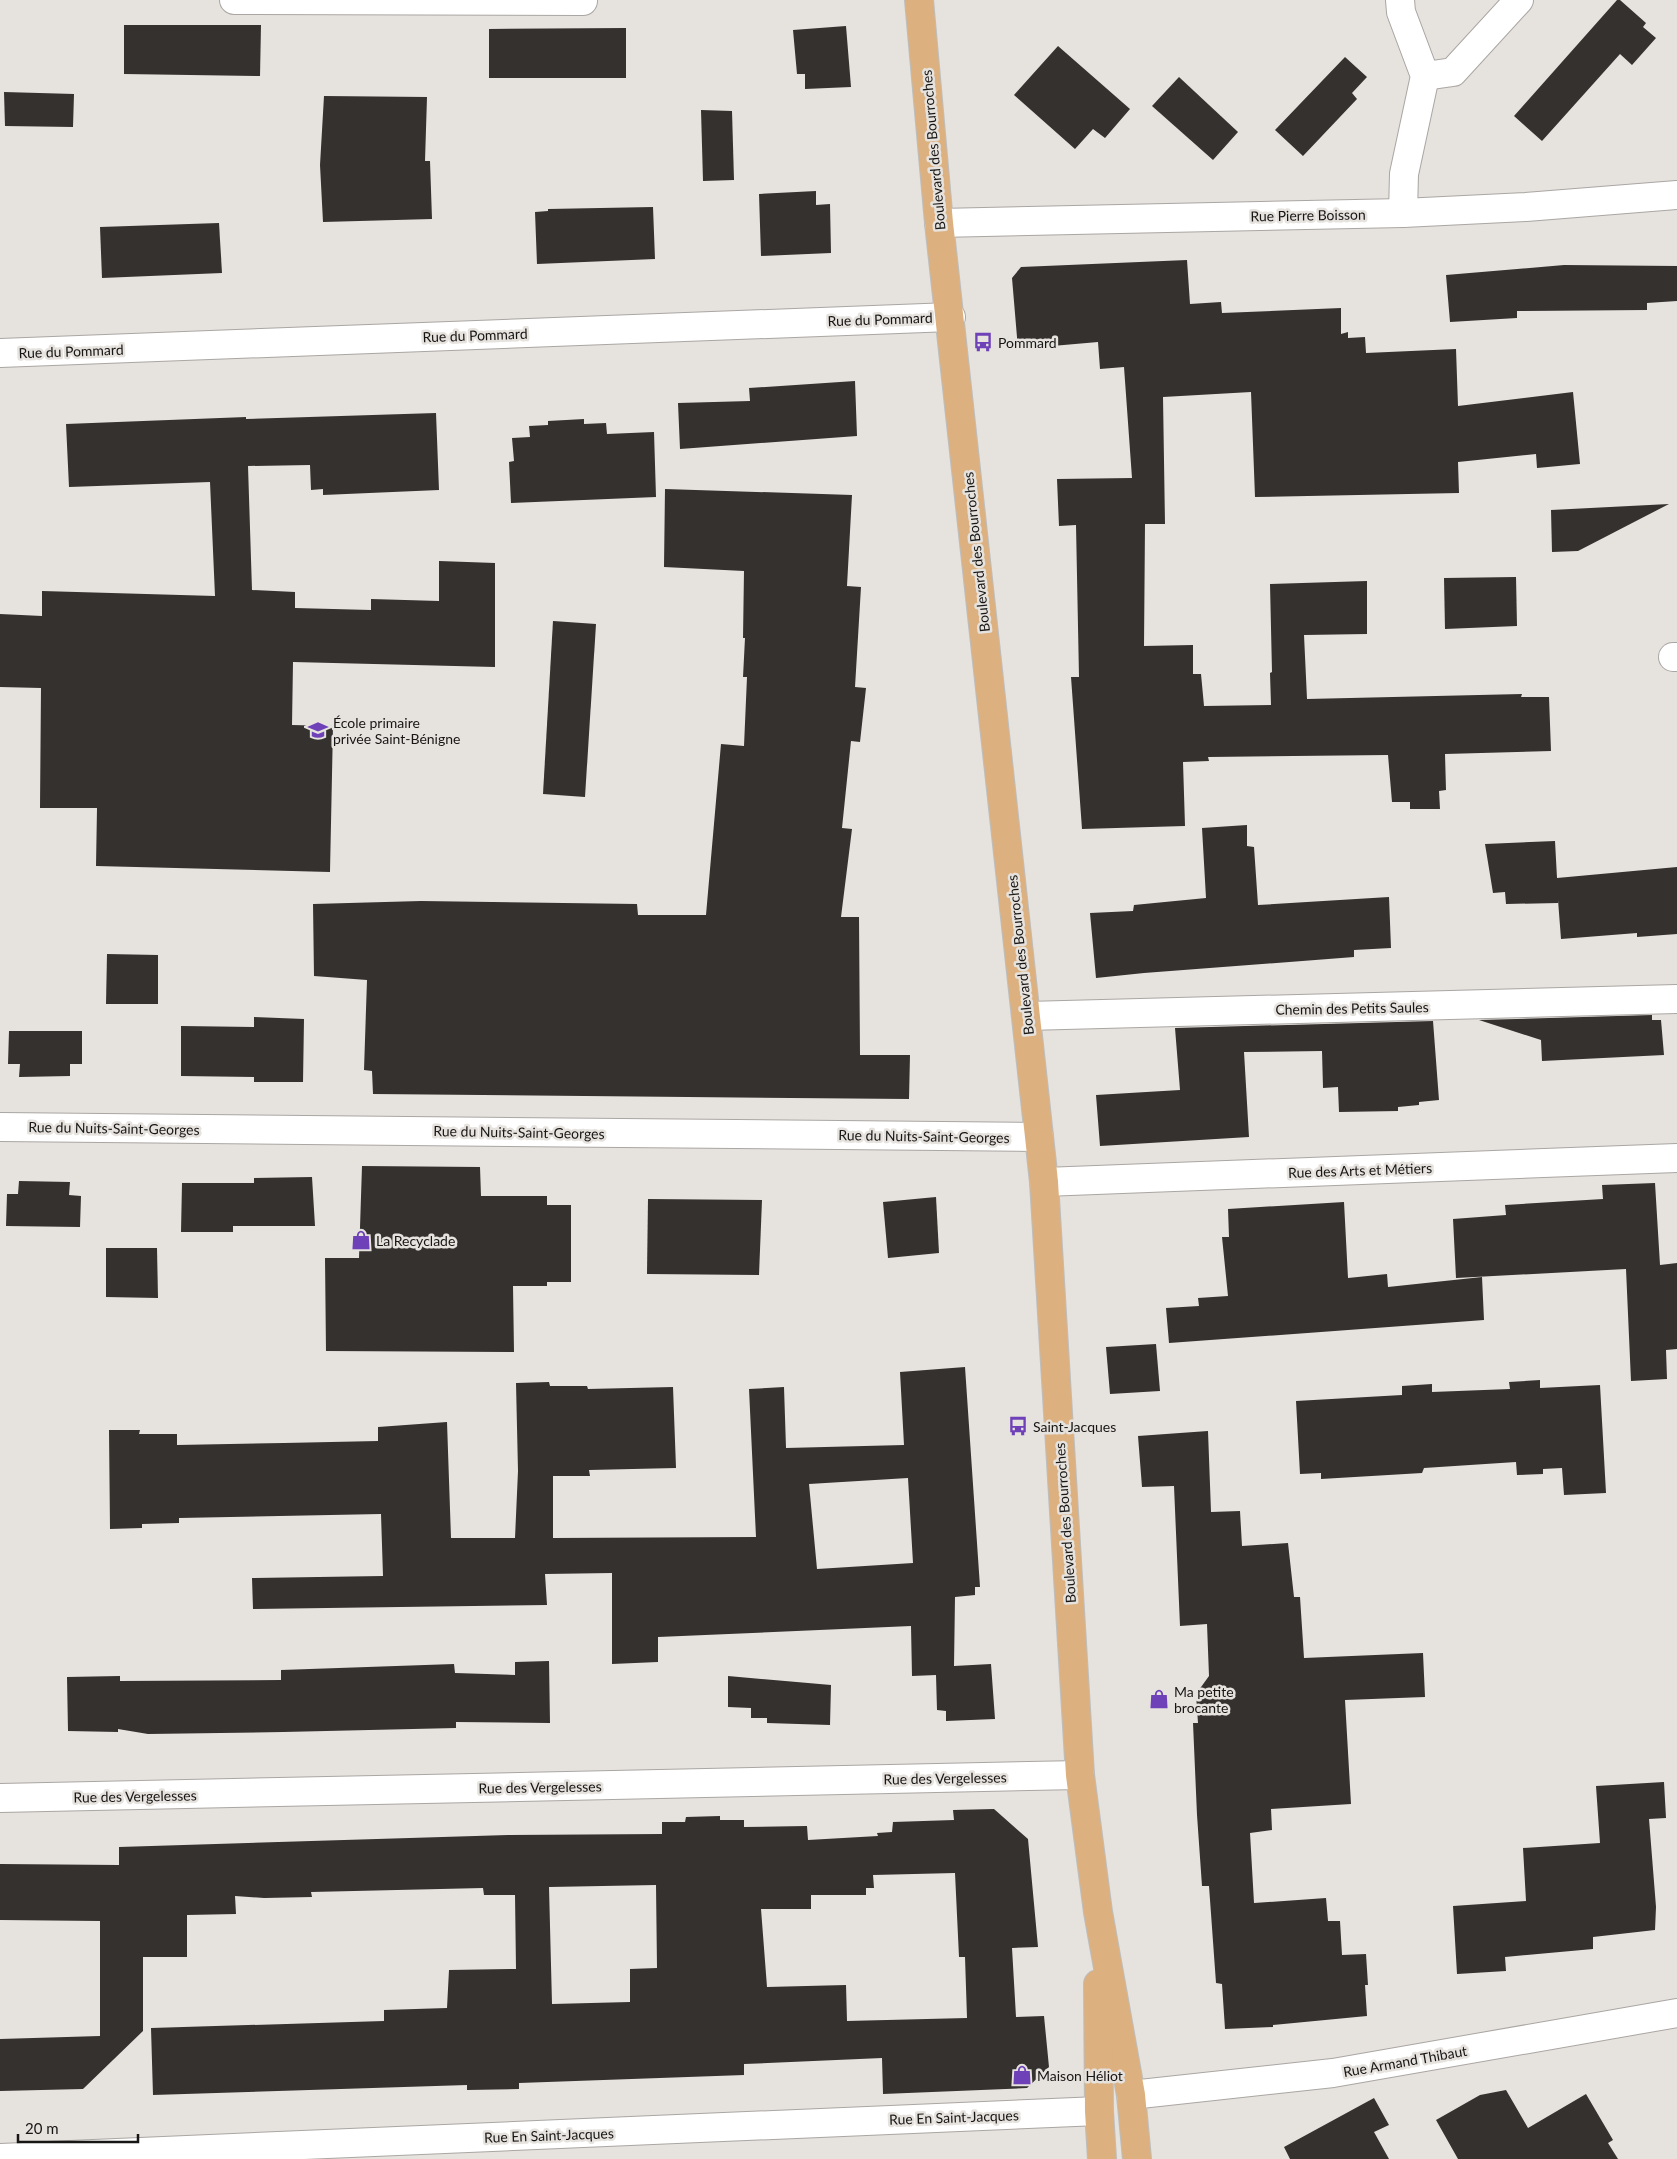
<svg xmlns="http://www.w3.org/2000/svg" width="1677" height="2159" viewBox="0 0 1677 2159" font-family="Lato,sans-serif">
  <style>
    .building { fill: #34312f; fill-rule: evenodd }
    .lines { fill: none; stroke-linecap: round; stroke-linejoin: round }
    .street-casing { stroke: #aaa6a3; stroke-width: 30 }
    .primary-casing { stroke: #bebebd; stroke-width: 30 }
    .street { stroke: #fff; stroke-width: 28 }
    .primary { stroke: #dcb07f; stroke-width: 28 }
    .labels { text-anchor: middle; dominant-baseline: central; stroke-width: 5; stroke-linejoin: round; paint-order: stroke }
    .street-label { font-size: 14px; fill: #171615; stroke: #e6e2de }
    .poi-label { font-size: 14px; fill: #171615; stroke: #e6e2de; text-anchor: start }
  </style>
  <rect width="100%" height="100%" fill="#e6e2de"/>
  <g class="building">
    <polygon points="1617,0 1620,0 1646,23 1643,27 1656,38 1632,65 1620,54 1542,141 1514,116"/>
    <polygon points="124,25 261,25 260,76 124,74"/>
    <polygon points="846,26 851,87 805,89 805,74 797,74 793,30"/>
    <polygon points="626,28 626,78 489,78 489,29"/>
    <polygon points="1058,46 1130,109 1105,138 1093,129 1075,149 1014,95"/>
    <polygon points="1345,57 1367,77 1352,93 1357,99 1303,156 1275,130"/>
    <polygon points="1179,77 1238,132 1213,160 1152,106"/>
    <polygon points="4,92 74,94 73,127 5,126"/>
    <polygon points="324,96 427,97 425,161 430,161 432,219 323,222 320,165"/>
    <polygon points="701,110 732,111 734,180 703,181"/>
    <polygon points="816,191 816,205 830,204 831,253 761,256 759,194"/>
    <polygon points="653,207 655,259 537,264 535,212 548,211 548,209"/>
    <polygon points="219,223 222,273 102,278 100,227"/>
    <polygon points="1187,260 1190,304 1221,302 1222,313 1341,308 1341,334 1348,332 1348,338 1365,337 1366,353 1456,349 1458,406 1573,392 1580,464 1537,468 1536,454 1458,462 1459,493 1255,497 1251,392 1163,397 1165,524 1145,524 1144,646 1193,645 1193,674 1201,674 1204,706 1271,705 1270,673 1272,672 1270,584 1367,581 1367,634 1304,635 1307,699 1522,694 1521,697 1549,697 1551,751 1445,754 1446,790 1439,791 1440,809 1410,809 1410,802 1392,802 1388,755 1208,757 1209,761 1183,762 1185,826 1082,829 1071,677 1079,677 1076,525 1059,526 1057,479 1132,478 1124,367 1100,369 1098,342 1018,349 1012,278 1021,267"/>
    <polygon points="1564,265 1677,266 1677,301 1647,303 1647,310 1517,311 1517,318 1450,322 1446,275"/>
    <polygon points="855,381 857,436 680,449 678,403 750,401 749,388"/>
    <polygon points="436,413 439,490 323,495 323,489 311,490 310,465 248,466 252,590 295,592 295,608 371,610 371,599 439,601 439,561 495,563 495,667 293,662 292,725 333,726 330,872 96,866 97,808 40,808 41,688 0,687 0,614 42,616 42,591 215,596 210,482 69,487 66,424 246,417 246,419"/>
    <polygon points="584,419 584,424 606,423 607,434 654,432 656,497 511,503 509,462 514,461 512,438 530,437 529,426 548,425 548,421"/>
    <polygon points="665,489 852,495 847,586 861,587 855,687 866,688 860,742 851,741 842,828 852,829 841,917 859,917 860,1055 910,1055 909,1099 373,1094 372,1071 364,1070 367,980 314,976 313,904 421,901 637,904 638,915 706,915 721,744 744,746 747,677 743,677 745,638 743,638 744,571 664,567"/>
    <polygon points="1669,504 1578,551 1552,552 1551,510"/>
    <polygon points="1516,577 1517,626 1445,629 1444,578"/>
    <polygon points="553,621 596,624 585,797 543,794"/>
    <polygon points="1247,825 1247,846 1254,847 1258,905 1389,897 1391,948 1354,950 1354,957 1144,973 1096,978 1090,913 1133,911 1134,905 1206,898 1202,828"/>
    <polygon points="1555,841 1557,878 1677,867 1677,934 1637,937 1637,933 1561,939 1558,900 1558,903 1506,904 1505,892 1493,893 1485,844"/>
    <polygon points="107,954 158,955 158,1004 106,1004"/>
    <polygon points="1652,1015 1652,1020 1661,1020 1664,1055 1542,1061 1541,1040 1479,1020"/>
    <polygon points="254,1017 304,1019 303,1082 254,1082 254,1077 181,1076 181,1026 254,1027"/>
    <polygon points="1433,1021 1439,1100 1419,1102 1419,1105 1398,1107 1398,1111 1339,1112 1338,1087 1323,1088 1322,1051 1244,1052 1249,1137 1100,1146 1096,1095 1180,1090 1175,1028"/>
    <polygon points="9,1031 82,1031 82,1064 70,1064 70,1076 19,1077 20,1064 8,1064"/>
    <polygon points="362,1166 480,1167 481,1196 547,1196 547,1205 571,1205 571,1282 547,1282 547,1286 513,1286 514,1352 326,1351 325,1258 359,1258"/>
    <polygon points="312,1177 315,1226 233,1226 233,1232 181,1232 182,1183 254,1183 254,1178"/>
    <polygon points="19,1181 70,1182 69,1195 81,1196 80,1227 6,1226 7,1194 18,1194"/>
    <polygon points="1655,1183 1660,1265 1677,1263 1677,1349 1666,1350 1667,1379 1631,1381 1626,1269 1456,1278 1453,1219 1506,1215 1505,1205 1603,1199 1602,1185"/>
    <polygon points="936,1197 939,1253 888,1258 883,1202"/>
    <polygon points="648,1199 762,1200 759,1275 647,1274"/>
    <polygon points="1344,1202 1348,1278 1387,1274 1388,1287 1482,1277 1484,1320 1169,1343 1166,1308 1199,1306 1198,1298 1228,1296 1222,1237 1229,1237 1228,1209"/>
    <polygon points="106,1248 157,1248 158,1298 106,1297"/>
    <polygon points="1156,1344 1160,1391 1110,1394 1106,1347"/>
    <path d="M 965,1367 L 980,1587 L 975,1587 L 975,1595 L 955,1597 L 954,1666 L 991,1664 L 995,1719 L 946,1721 L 946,1711 L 937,1710 L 936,1675 L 912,1676 L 911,1626 L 658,1637 L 658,1662 L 612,1664 L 612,1573 L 545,1574 L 547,1605 L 253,1609 L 252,1578 L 383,1576 L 381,1514 L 179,1518 L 179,1523 L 142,1524 L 142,1528 L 110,1529 L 109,1430 L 140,1430 L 139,1434 L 177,1434 L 177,1445 L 284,1443 L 378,1441 L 378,1427 L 447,1422 L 451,1538 L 515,1538 L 518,1471 L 516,1383 L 549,1382 L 550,1386 L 587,1386 L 588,1389 L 673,1387 L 676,1468 L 589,1470 L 590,1476 L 553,1476 L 553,1538 L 756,1537 L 749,1389 L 784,1387 L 786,1448 L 904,1445 L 900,1372 ZM 908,1478 L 913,1563 L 817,1569 L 809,1484 Z"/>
    <polygon points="1540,1380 1540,1388 1600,1385 1606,1493 1564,1495 1562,1468 1543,1469 1543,1474 1517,1475 1516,1462 1424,1468 1422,1473 1321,1479 1321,1473 1300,1474 1296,1401 1402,1395 1402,1386 1432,1384 1432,1392 1510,1389 1509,1382"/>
    <polygon points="1208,1431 1211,1512 1240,1511 1242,1546 1288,1543 1294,1597 1300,1597 1304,1658 1423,1653 1425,1697 1345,1700 1351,1804 1271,1809 1272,1830 1250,1833 1254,1903 1326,1898 1328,1921 1340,1921 1342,1955 1366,1954 1368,1985 1365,1985 1367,2016 1273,2025 1273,2027 1225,2029 1222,1984 1216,1983 1209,1886 1202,1886 1197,1815 1193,1723 1198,1723 1196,1694 1209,1676 1207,1624 1180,1626 1174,1486 1142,1487 1138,1436"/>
    <polygon points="549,1661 550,1723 456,1722 456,1728 283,1732 148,1734 118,1729 118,1732 68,1731 67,1677 120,1676 120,1681 281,1680 281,1670 454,1664 455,1673 515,1675 515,1662"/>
    <polygon points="728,1676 831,1685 830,1725 767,1723 767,1718 751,1718 751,1708 728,1707"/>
    <polygon points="1664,1782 1666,1818 1649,1819 1656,1907 1655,1930 1593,1937 1593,1949 1505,1957 1506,1971 1457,1974 1453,1906 1526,1901 1523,1848 1600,1843 1596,1786"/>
    <path d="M 994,1809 L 1028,1839 L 1038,1947 L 1012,1948 L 1016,2017 L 1044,2016 L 1049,2067 L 1027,2088 L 883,2094 L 882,2058 L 744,2064 L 744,2075 L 519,2083 L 519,2089 L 467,2090 L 467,2085 L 153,2095 L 151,2028 L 384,2021 L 384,2010 L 447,2008 L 449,1970 L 516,1969 L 515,1895 L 484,1895 L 483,1888 L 311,1892 L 312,1897 L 264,1898 L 235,1896 L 236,1914 L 187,1915 L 187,1957 L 143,1957 L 143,2031 L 83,2089 L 0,2091 L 0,2039 L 100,2036 L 100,1921 L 0,1920 L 0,1864 L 119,1865 L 119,1847 L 508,1835 L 662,1834 L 662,1822 L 685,1822 L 686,1817 L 720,1816 L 720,1820 L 744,1820 L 744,1827 L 807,1826 L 808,1840 L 878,1836 L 877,1833 L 892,1832 L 893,1822 L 954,1820 L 953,1810 ZM 955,1873 L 959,1957 L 965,1957 L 967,2018 L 847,2021 L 846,1985 L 767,1987 L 761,1909 L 811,1909 L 811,1895 L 866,1895 L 866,1888 L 874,1888 L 873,1875 ZM 656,1885 L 657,1968 L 630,1969 L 630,2002 L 552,2004 L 549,1887 Z"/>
    <polygon points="1506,2090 1528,2128 1586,2094 1613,2140 1608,2143 1618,2159 1458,2159 1436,2120 1480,2095"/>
    <polygon points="1374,2098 1389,2125 1374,2132 1389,2159 1290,2159 1284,2147"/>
  </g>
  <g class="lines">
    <defs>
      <g id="street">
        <polyline points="234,0 583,1"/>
        <polyline points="1400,0 1401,12 1425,76 1404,174 1403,213"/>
        <polyline points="1425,76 1453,72 1519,0"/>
        <polyline points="939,223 1403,213 1526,207 1677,195"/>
        <polyline points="0,353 951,317"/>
        <polyline points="1673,657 1677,657"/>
        <polyline points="1027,1016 1677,999"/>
        <polyline points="0,1127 1039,1137"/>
        <polyline points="1044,1182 1677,1158"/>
        <polyline points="0,1798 1080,1775"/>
        <polyline points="1131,2095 1333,2073 1677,2013"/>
        <polyline points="0,2158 1099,2111"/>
      </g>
      <g id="primary">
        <polyline points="919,0 939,223 1044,1182 1080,1775 1098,1912 1131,2095 1137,2159"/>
        <polyline points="1098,1984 1099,2111 1102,2159"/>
      </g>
    </defs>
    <use href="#street" class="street-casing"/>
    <use href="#primary" class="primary-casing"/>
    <use href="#street" class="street"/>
    <use href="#primary" class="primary"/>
  </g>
  <defs>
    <symbol id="bus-bare" viewBox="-9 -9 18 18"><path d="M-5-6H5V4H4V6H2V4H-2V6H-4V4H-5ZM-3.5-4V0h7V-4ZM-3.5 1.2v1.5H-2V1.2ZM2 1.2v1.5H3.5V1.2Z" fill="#6e41b8" stroke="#e6e2de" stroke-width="2.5" paint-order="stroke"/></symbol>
    <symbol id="school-bare" viewBox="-9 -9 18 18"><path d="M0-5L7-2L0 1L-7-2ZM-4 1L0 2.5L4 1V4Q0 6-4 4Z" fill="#6e41b8" stroke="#e6e2de" stroke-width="2.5" paint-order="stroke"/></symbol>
    <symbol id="shop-bare" viewBox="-9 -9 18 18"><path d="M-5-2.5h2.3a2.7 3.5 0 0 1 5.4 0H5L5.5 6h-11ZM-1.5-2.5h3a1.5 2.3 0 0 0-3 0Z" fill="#6e41b8" stroke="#e6e2de" stroke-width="2.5" paint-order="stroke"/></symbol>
  </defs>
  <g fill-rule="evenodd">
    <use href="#bus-bare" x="969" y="328" width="28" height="28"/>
    <use href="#school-bare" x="304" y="716" width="28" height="28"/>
    <use href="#shop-bare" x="347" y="1226" width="28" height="28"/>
    <use href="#bus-bare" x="1004" y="1412" width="28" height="28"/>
    <use href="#shop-bare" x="1145" y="1685" width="28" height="28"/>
    <use href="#shop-bare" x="1008" y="2061" width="28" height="28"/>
  </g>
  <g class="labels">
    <g class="street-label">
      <text transform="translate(933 150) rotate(-95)">Boulevard des Bourroches</text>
      <text transform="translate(1308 215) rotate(-1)">Rue Pierre Boisson</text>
      <text transform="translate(880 319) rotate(-2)">Rue du Pommard</text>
      <text transform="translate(475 335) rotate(-2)">Rue du Pommard</text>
      <text transform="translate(71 351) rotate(-2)">Rue du Pommard</text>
      <text transform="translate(976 552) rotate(-96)">Boulevard des Bourroches</text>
      <text transform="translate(1020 955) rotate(-96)">Boulevard des Bourroches</text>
      <text transform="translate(1352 1008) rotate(-1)">Chemin des Petits Saules</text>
      <text transform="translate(114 1128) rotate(1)">Rue du Nuits-Saint-Georges</text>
      <text transform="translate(519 1132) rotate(1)">Rue du Nuits-Saint-Georges</text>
      <text transform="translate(924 1136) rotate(1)">Rue du Nuits-Saint-Georges</text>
      <text transform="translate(1360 1170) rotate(-2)">Rue des Arts et Métiers</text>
      <text transform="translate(1065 1523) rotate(-94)">Boulevard des Bourroches</text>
      <text transform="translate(945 1778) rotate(-1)">Rue des Vergelesses</text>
      <text transform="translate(540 1787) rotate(-1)">Rue des Vergelesses</text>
      <text transform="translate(135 1796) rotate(-1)">Rue des Vergelesses</text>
      <text transform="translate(1405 2061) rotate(-10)">Rue Armand Thibaut</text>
      <text transform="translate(954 2117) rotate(-2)">Rue En Saint-Jacques</text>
      <text transform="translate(549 2135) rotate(-2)">Rue En Saint-Jacques</text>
    </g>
    <g class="poi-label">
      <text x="998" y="342">Pommard</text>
      <text x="333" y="722">École primaire<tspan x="333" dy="16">privée Saint-Bénigne</tspan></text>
      <text x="376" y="1240">La Recyclade</text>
      <text x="1033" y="1426">Saint-Jacques</text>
      <text x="1174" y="1691">Ma petite<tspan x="1174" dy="16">brocante</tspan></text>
      <text x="1037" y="2075">Maison Héliot</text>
    </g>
  </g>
  <path d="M18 2134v8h120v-8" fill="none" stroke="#171615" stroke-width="2.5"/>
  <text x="25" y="2134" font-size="15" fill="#171615" stroke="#e6e2de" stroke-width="4" paint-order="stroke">20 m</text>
</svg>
